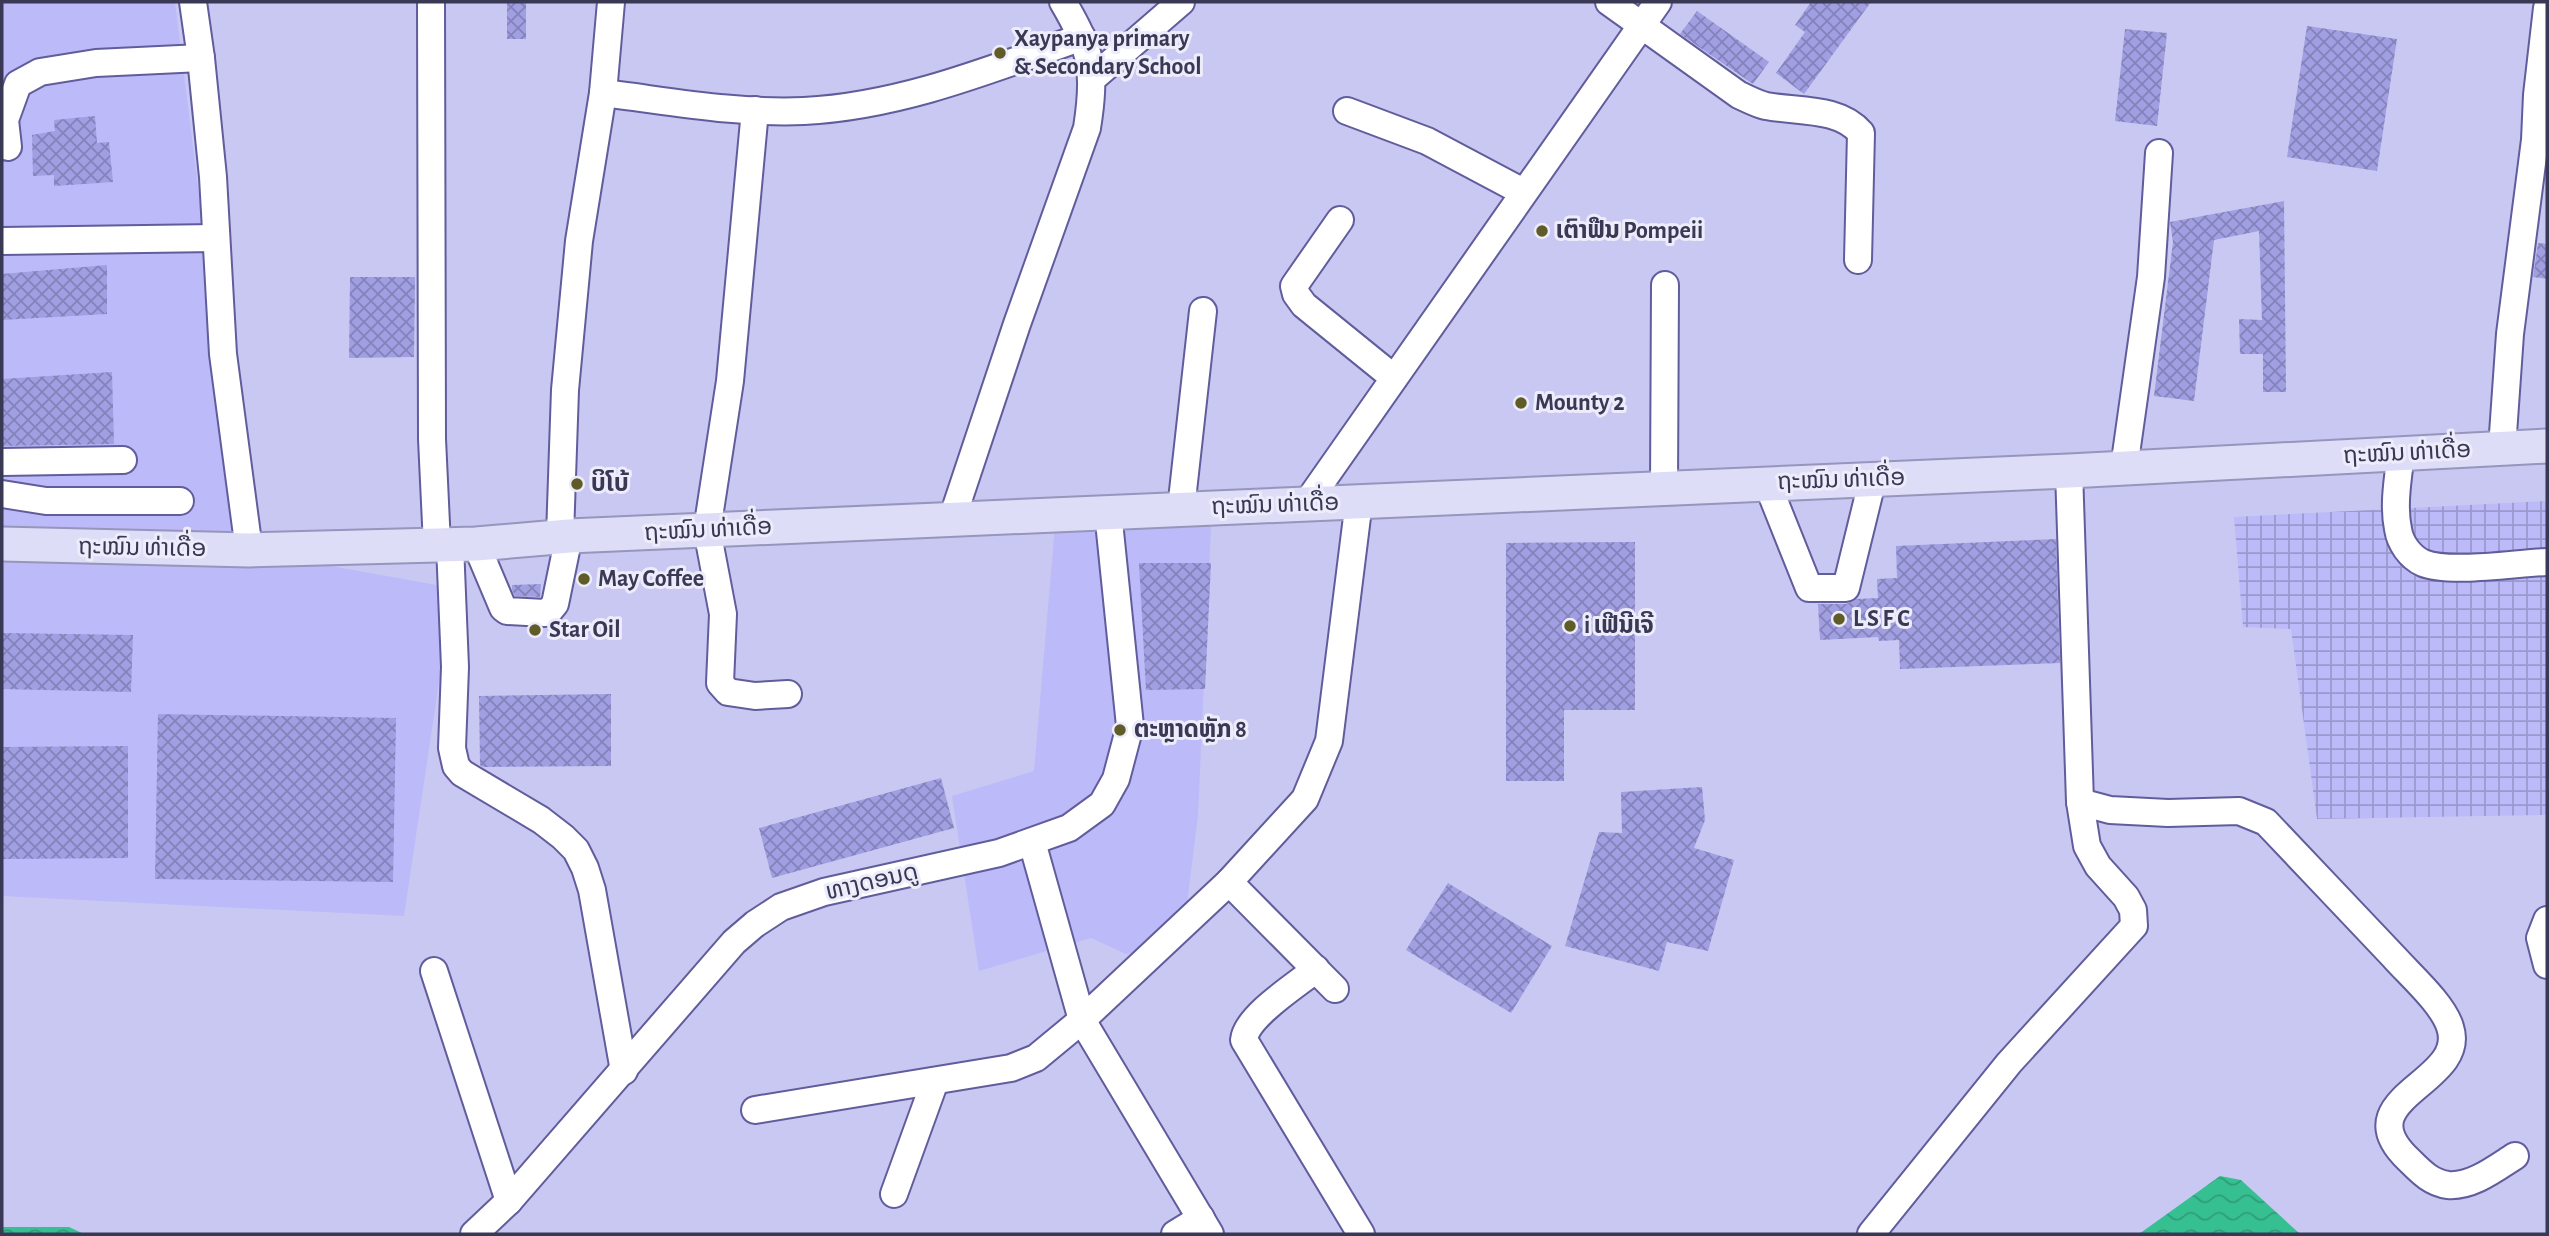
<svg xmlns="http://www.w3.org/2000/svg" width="2549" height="1236" viewBox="0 0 2549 1236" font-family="'Alegreya Sans','Noto Sans Lao',sans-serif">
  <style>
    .built { fill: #bcbaf8 }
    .industrial { fill: url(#industrial-grid) }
    .water { fill: url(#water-waves) }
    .building { fill: url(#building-cross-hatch) }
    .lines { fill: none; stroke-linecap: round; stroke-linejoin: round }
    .minor-casing { stroke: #615c9b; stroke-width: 30 }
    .major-casing { stroke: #9695bb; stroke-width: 37 }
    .minor { stroke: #fff; stroke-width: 26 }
    .major { stroke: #deddf7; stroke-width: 33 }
    .poi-dot { fill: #605c29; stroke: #ececfb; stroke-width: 2.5 }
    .labels { text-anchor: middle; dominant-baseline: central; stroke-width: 6; stroke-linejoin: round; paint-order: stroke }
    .poi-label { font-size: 24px; font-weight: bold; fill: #393855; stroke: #ececfb; text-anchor: start }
    .street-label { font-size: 24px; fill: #393855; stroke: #ececfb }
  </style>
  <defs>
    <pattern id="industrial-grid" width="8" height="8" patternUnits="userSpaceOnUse" patternTransform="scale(1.75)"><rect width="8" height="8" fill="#bcbaf8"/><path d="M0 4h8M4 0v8" fill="none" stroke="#9a98cc"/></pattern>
    <pattern id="water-waves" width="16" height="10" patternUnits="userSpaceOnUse" patternTransform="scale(1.75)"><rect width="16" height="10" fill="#36c091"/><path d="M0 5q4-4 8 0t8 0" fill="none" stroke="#2f9d79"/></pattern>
    <pattern id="building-cross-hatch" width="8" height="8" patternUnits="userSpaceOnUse" patternTransform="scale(1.75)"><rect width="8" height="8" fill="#a19ee2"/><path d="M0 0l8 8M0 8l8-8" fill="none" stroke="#8482ba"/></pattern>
  </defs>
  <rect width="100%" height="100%" fill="#c9c8f3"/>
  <g class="built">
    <polygon points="2,2 175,2 243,550 453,588 404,916 2,896"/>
    <polygon points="1212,507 1198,815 1182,944 1126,954 1091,938 979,971 952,796 1034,771 1056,514"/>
  </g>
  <polygon class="industrial" points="2547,501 2547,815 2317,819 2291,629 2243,627 2234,517"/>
  <g class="water">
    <polygon points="2220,1176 2241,1180 2300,1234 2139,1234"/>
    <polygon points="2,1227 69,1227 84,1234 2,1234"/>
  </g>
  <g class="building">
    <rect x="507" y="2" width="19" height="37"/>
    <polygon points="1811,2 1871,2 1804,94 1776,73 1805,32 1795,25"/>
    <polygon points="1697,11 1769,62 1753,84 1680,34"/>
    <polygon points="2307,26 2397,39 2377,171 2287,157"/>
    <polygon points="2125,29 2167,33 2157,126 2115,121"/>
    <polygon points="95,116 97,143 109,142 113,182 54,186 54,175 33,176 32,135 55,131 54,120"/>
    <polygon points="2284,201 2286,392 2263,392 2263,354 2240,354 2239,319 2262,320 2259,231 2214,240 2194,401 2154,396 2173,242 2170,222"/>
    <polygon points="2538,243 2547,244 2547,279 2533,277"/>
    <polygon points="107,265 107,314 2,320 2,274"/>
    <polygon points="350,277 415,277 414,357 349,358"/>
    <polygon points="112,372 114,444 2,446 2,379"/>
    <polygon points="2056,539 2060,663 1900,669 1899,640 1879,641 1878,637 1820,640 1818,604 1846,604 1856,599 1878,598 1877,579 1897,578 1896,546"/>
    <polygon points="1635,542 1635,710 1564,710 1564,781 1506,781 1506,543"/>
    <polygon points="1139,563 1211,563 1205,689 1146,690"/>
    <polygon points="541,584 540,597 515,596 512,590 512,585"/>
    <polygon points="2,633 133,635 131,692 2,689"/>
    <polygon points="611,694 611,766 483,767 480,765 479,696"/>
    <polygon points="158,714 396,718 393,882 155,879"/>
    <polygon points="128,746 128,858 2,859 2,747"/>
    <polygon points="941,778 954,828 772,878 759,828"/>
    <polygon points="1702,787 1705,820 1694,848 1734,860 1708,951 1667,942 1659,971 1565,946 1599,832 1622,833 1621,792"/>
    <polygon points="1448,883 1552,946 1511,1013 1406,950"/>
  </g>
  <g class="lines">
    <defs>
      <g id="minor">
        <polyline points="193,2 201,58 213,177 223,354 249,550"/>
        <polyline points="431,2 432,439 437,545"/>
        <path d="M 1609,2 L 1739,95 C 1748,99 1757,104 1766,106 C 1798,112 1839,107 1861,133 L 1858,260"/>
        <polyline points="1092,79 1181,2"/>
        <path d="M 603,93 C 669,101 737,114 804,111 C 901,106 992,69 1082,37"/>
        <polyline points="755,110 730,381 707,530 723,614 720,683 728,692 755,696 788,694"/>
        <polyline points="1347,111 1427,141 1523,192"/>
        <polyline points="8,147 5,120 18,84 40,72 96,63 201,58"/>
        <polyline points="1340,220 1294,286 1296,294 1304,305 1394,378"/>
        <polyline points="2,241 216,238"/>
        <polyline points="2502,448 2510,334 2535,140 2537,95 2547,8"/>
        <path d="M 2401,453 C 2398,478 2393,505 2398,529 C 2400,543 2410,557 2423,563 C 2450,574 2516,563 2547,562"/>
        <polyline points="2,462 123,460"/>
        <polyline points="2124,468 2151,277 2159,153"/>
        <polyline points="1767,483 1809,588 1846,588 1873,478"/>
        <polyline points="1664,487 1665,285"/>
        <polyline points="2,494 46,501 180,501"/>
        <polyline points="1306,504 1658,2"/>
        <polyline points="1181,509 1203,311"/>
        <path d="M 952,519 L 1017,324 L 1087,128 C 1096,71 1092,51 1063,2"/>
        <polyline points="560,536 565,390 579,241 603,93 611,2"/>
        <polyline points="476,544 503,608 507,611 545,613 550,610 555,604 569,536"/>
        <polyline points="450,545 455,667 452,748 456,766 462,773 541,820 563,837 576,850 585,868 592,890 624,1071"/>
        <path d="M 2080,802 L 2110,810 L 2168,813 L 2239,811 L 2266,822 C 2309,867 2351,912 2394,957 C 2410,975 2443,1004 2450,1027 C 2469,1084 2342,1097 2409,1160 C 2420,1171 2431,1183 2448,1185 C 2472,1187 2496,1168 2515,1156"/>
        <polyline points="1032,842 1082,1020 1210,1234"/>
        <polyline points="1229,882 1335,989"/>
        <polyline points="2547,920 2540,938 2547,965"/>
        <path d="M 1316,969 C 1297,985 1246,1016 1244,1040 L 1361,1234"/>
        <polyline points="434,971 509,1201"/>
        <polyline points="755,1110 1011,1068 1036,1058 1082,1020 1229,882 1305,799 1329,741 1359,501"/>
        <polyline points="894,1194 935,1081"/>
        <polyline points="474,1234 509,1201 734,942 755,924 781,907 824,892 999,853 1069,828 1102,804 1116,779 1130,726 1108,512"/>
        <polyline points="1175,1234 1201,1218"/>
        <polyline points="1871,1234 2009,1063 2134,926 2133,910 2126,897 2098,866 2087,846 2080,802 2069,471"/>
      </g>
      <polyline id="major" points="2,544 249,550 476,544 569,536 2069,471 2547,446"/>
    </defs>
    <use href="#minor" class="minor-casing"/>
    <use href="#major" class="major-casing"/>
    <use href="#minor" class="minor"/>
    <use href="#major" class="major"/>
  </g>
  <g class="poi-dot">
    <circle cx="1000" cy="53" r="7"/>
    <circle cx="1542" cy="231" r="7"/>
    <circle cx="1521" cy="403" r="7"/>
    <circle cx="577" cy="484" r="7"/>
    <circle cx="584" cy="579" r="7"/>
    <circle cx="1839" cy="619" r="7"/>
    <circle cx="1570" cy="626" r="7"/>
    <circle cx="535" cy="630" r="7"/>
    <circle cx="1120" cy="730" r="7"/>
  </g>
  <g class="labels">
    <g class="poi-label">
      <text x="1014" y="39">Xaypanya primary<tspan x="1014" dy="28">&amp; Secondary School</tspan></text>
      <text x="1556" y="231">ເຕົາຟືນ Pompeii</text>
      <text x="1535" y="403">Mounty 2</text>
      <text x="591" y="484">ບິໂບ້</text>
      <text x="598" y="579">May Coffee</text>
      <text x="1853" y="619">L S F C</text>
      <text x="1584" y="626">i ເຟີນີເຈີ</text>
      <text x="549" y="630">Star Oil</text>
      <text x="1134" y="730">ຕະຫຼາດຫຼັກ 8</text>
    </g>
    <g class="street-label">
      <text transform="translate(2407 453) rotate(-3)">ຖະໝົນ ທ່າເດື່ອ</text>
      <text transform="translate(1841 480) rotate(-2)">ຖະໝົນ ທ່າເດື່ອ</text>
      <text transform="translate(1275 505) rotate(-2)">ຖະໝົນ ທ່າເດື່ອ</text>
      <text transform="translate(708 530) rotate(-3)">ຖະໝົນ ທ່າເດື່ອ</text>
      <text transform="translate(142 548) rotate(1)">ຖະໝົນ ທ່າເດື່ອ</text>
      <text transform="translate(872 882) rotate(-13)">ທາງດອນດູ</text>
    </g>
  </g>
  <rect width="2549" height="1236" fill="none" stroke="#393855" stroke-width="7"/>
</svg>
